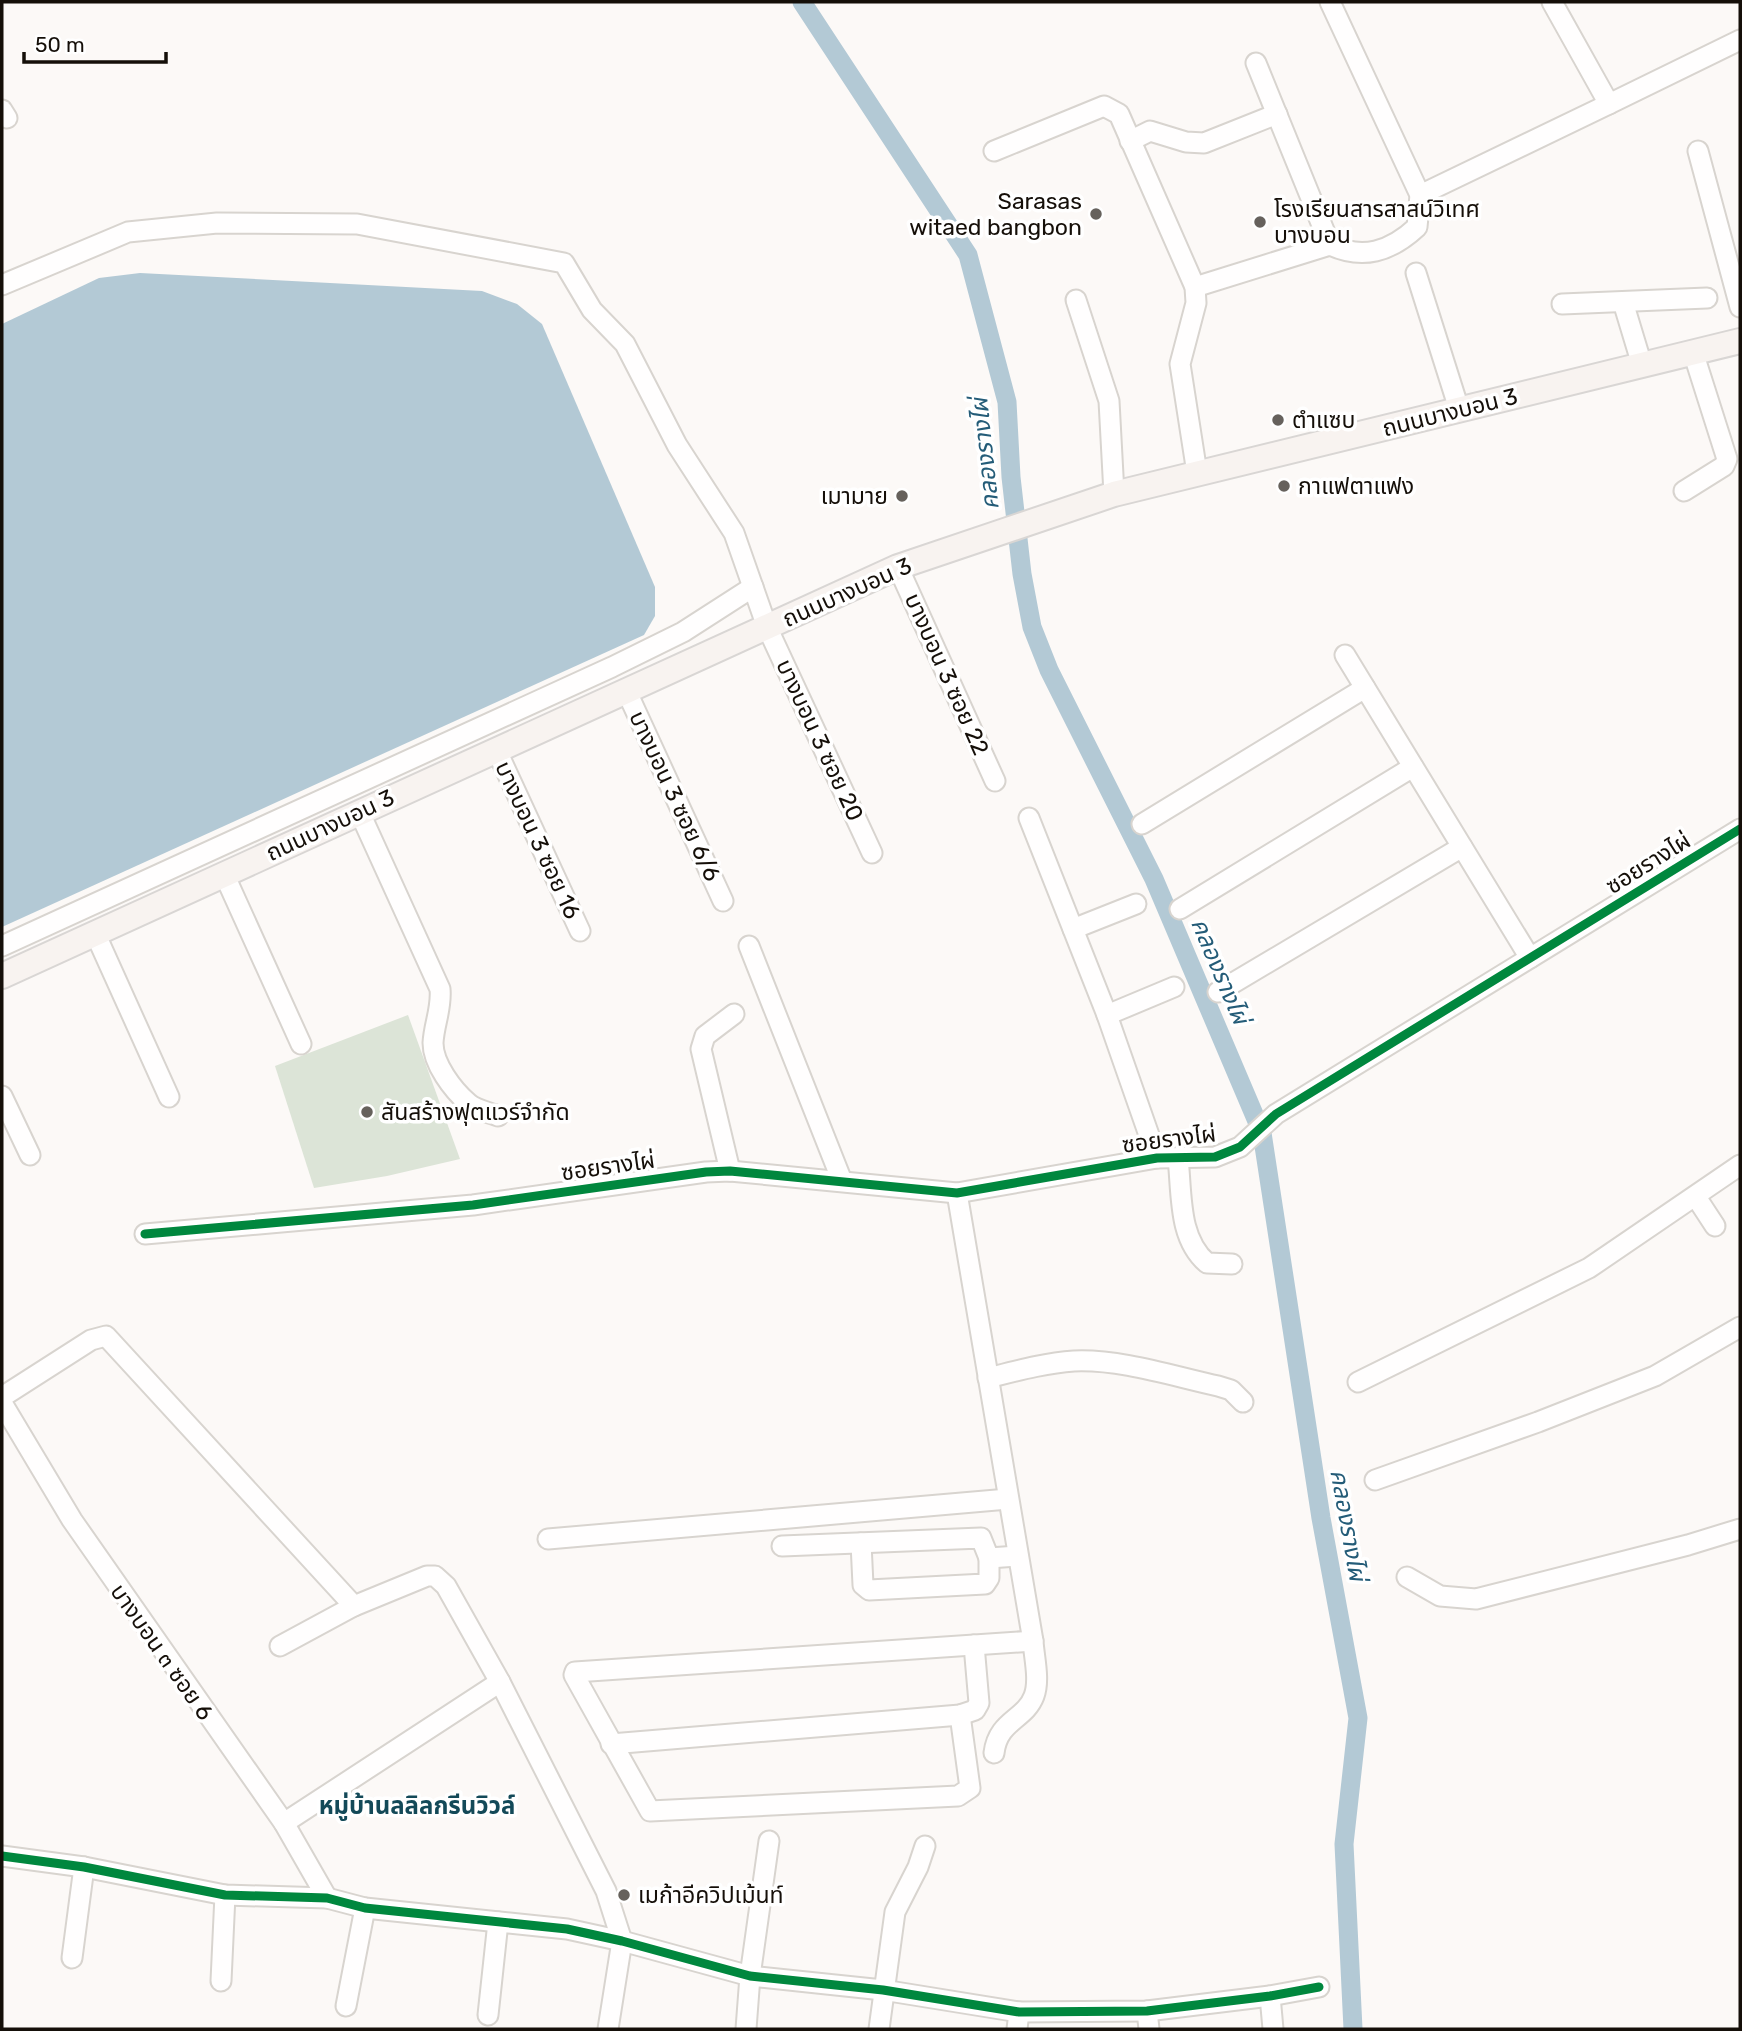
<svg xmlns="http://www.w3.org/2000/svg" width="1742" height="2031" viewBox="0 0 1742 2031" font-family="Rubik,'Noto Sans Thai',sans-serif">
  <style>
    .green { fill: #dce4d7 }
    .water { fill: #b3c9d5 }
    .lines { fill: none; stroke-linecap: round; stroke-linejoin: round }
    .canal { stroke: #b3c9d5; stroke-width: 19 }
    .minor-casing { stroke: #d8d4cf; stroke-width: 23 }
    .major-casing { stroke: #d9d6d4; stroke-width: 28 }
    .minor { stroke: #fffefe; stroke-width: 19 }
    .major { stroke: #f8f3f0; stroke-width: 24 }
    .cycleway-casing { stroke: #fff; stroke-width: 13 }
    .cycleway { stroke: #00873e; stroke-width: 9 }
    .poi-dot { fill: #66615c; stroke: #fff; stroke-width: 2.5 }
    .labels { text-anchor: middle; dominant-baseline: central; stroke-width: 7; stroke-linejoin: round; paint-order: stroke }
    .poi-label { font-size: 23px; fill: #150f09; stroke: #fff; text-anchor: start }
    .street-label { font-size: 23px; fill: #150f09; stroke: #fff }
    .water-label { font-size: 24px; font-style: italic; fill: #245c78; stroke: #fff }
    .neighbourhood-label { font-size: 24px; font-weight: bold; fill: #134958; stroke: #fff }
  </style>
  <rect width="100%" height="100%" fill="#fcf9f7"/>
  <polygon class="green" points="408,1015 460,1159 387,1176 314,1188 275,1066"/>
  <polygon class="water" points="140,273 482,291 517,304 542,324 655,587 655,616 644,635 2,927 2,324 99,278"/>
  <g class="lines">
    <polyline class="canal" points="802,2 968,255 1007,402 1011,477 1022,574 1032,627 1049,670 1154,879 1262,1133 1321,1518 1358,1718 1344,1844 1353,2029"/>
    <defs>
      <g id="minor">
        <polyline points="1256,63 1330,245"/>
        <polyline points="1609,104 1740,40"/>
        <polyline points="2,110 7,118"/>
        <polyline points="1130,141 1150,131 1186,142 1204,143 1277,114"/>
        <polyline points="994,151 1104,106 1119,114 1195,287 1196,303 1180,364 1197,473"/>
        <polyline points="1698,151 1740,307"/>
        <polyline points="1420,195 1609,104 1552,2"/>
        <polyline points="1416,273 1459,409"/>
        <polyline points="2,285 128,232 217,223 357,224 564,263 592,310 625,344 677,445 734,533 767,627 872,853"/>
        <path d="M 1195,287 L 1330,245 C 1363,260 1390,252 1417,227 L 1420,195 L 1330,2"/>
        <polyline points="1076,300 1109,401 1114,494"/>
        <polyline points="1623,302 1642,365"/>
        <polyline points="1562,304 1707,298"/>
        <polyline points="1684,491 1724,466 1727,459 1693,352"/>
        <polyline points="898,567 995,781"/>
        <polyline points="1345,655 1530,958"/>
        <polyline points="626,690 723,901"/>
        <polyline points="496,749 580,931"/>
        <path d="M 359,811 L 440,989 C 442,1008 434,1024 433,1043 C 433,1064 453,1090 468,1103 C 475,1110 489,1112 498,1116"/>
        <polyline points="1029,818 1107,1015 1157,1158"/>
        <polyline points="1142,824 1365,688"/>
        <polyline points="224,874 301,1044"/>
        <polyline points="1180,909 1413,767"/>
        <polyline points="1073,929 1136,904"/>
        <polyline points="95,933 169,1097"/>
        <polyline points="2,946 612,667 683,632 753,587"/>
        <polyline points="749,946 842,1181"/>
        <polyline points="1218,992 1462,847"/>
        <polyline points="1107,1015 1174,987"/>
        <polyline points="2,1096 30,1155"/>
        <path d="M 1178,1158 C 1182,1194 1178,1238 1207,1263 L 1232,1264"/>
        <polyline points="730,1171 701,1049 705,1036 734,1014"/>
        <path d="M 957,1193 L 1033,1641 C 1034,1657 1040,1680 1034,1696 C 1025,1720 998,1720 994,1753"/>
        <polyline points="1696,1197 1715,1226"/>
        <polyline points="145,1234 473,1205 706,1172 730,1171 957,1193 1157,1158 1215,1157 1240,1147 1276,1114 1740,829"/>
        <path d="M 988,1378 C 1016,1371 1045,1363 1074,1361 C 1121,1359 1172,1376 1218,1386 L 1231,1390 L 1243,1402"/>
        <polyline points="1358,1382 1589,1268 1740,1165"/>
        <polyline points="2,1397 91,1340 106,1336 354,1606 427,1576 435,1576 446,1586 500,1682 606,1891 622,1941 608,2029"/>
        <polyline points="2,1403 72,1520 284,1823 327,1898"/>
        <polyline points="1375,1480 1538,1422 1655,1376 1740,1327"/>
        <polyline points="548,1539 1008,1499"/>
        <polyline points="861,1543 863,1585 869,1590 985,1584 989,1578 989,1558"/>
        <polyline points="782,1546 981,1538 989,1558 1018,1556"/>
        <polyline points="1407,1577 1440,1596 1476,1599 1688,1545 1740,1529"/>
        <polyline points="280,1646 354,1606"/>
        <polyline points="960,1715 970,1788 958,1796 650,1811 574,1675 575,1672 1033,1641"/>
        <polyline points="611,1744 960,1715 975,1710 979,1703 974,1645"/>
        <polyline points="284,1823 500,1682"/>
        <polyline points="2,1856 84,1867 225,1895 327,1898 365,1908 567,1929 622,1941 750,1976 883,1990 1019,2012 1147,2011 1270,1996 1319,1987"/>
        <polyline points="72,1958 84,1867"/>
        <polyline points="221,1981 225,1895"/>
        <polyline points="1270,1996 1273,2029"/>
        <polyline points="346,2006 365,1908"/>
        <polyline points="1147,2011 1149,2029"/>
        <polyline points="488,2015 498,1922"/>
        <polyline points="746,2029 750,1976 769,1841"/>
        <polyline points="879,2029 895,1912 918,1867 925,1846"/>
        <polyline points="1017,2029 1019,2012"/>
      </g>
      <polyline id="major" points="2,976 898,567 1114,494 1740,341"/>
    </defs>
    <use href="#minor" class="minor-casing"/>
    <use href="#major" class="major-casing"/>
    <use href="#minor" class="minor"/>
    <use href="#major" class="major"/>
    <defs>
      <g id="cycleway">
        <polyline points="145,1234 473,1205 706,1172 730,1171 957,1193 1157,1158 1215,1157 1240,1147 1276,1114 1740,829"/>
        <polyline points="2,1856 84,1867 225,1895 327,1898 365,1908 567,1929 622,1941 750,1976 883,1990 1019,2012 1147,2011 1270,1996 1319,1987"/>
      </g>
    </defs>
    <use href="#cycleway" class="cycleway-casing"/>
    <use href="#cycleway" class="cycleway"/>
  </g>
  <g class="poi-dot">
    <circle cx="1096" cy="214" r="7"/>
    <circle cx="1260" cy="222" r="7"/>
    <circle cx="1278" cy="420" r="7"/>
    <circle cx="1284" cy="486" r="7"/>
    <circle cx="902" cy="496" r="7"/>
    <circle cx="367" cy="1112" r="7"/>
    <circle cx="624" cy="1895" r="7"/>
  </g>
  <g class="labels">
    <g class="poi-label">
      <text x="1082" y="201" text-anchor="end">Sarasas<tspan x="1082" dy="26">witaed bangbon</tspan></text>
      <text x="1274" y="209">โรงเรียนสารสาสน์วิเทศ<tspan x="1274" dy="26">บางบอน</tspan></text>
      <text x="1292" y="420">ตำแซบ</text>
      <text x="1298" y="486">กาแฟตาแฟง</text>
      <text x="888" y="496" text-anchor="end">เมามาย</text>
      <text x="381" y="1112">สันสร้างฟุตแวร์จำกัด</text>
      <text x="638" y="1895">เมก้าอีควิปเม้นท์</text>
    </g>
    <g class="street-label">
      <text transform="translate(1450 412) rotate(-14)">ถนนบางบอน 3</text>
      <text transform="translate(847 592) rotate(-24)">ถนนบางบอน 3</text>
      <text transform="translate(947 674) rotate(66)">บางบอน 3 ซอย 22</text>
      <text transform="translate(820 740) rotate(65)">บางบอน 3 ซอย 20</text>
      <text transform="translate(675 796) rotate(65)">บางบอน 3 ซอย 6/6</text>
      <text transform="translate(330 825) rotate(-25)">ถนนบางบอน 3</text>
      <text transform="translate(538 840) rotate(65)">บางบอน 3 ซอย 16</text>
      <text transform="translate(1648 863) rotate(-32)">ซอยรางไผ่</text>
      <text transform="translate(1169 1139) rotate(-7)">ซอยรางไผ่</text>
      <text transform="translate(608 1166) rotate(-8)">ซอยรางไผ่</text>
      <text transform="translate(162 1652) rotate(55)">บางบอน ๓ ซอย 6</text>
    </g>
    <g class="water-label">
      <text transform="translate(985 454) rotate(-96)">คลองรางไผ่</text>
      <text transform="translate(1220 971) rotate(67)">คลองรางไผ่</text>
      <text transform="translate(1348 1525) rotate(80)">คลองรางไผ่</text>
    </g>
    <g class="neighbourhood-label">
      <text x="417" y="1806">หมู่บ้านลลิลกรีนวิวล์</text>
    </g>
  </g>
  <rect width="1742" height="2031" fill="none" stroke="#150f09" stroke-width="7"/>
  <path d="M24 52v10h142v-10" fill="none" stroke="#150f09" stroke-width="3.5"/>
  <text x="35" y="52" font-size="21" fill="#150f09" stroke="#ffffff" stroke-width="5" paint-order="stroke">50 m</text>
</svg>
